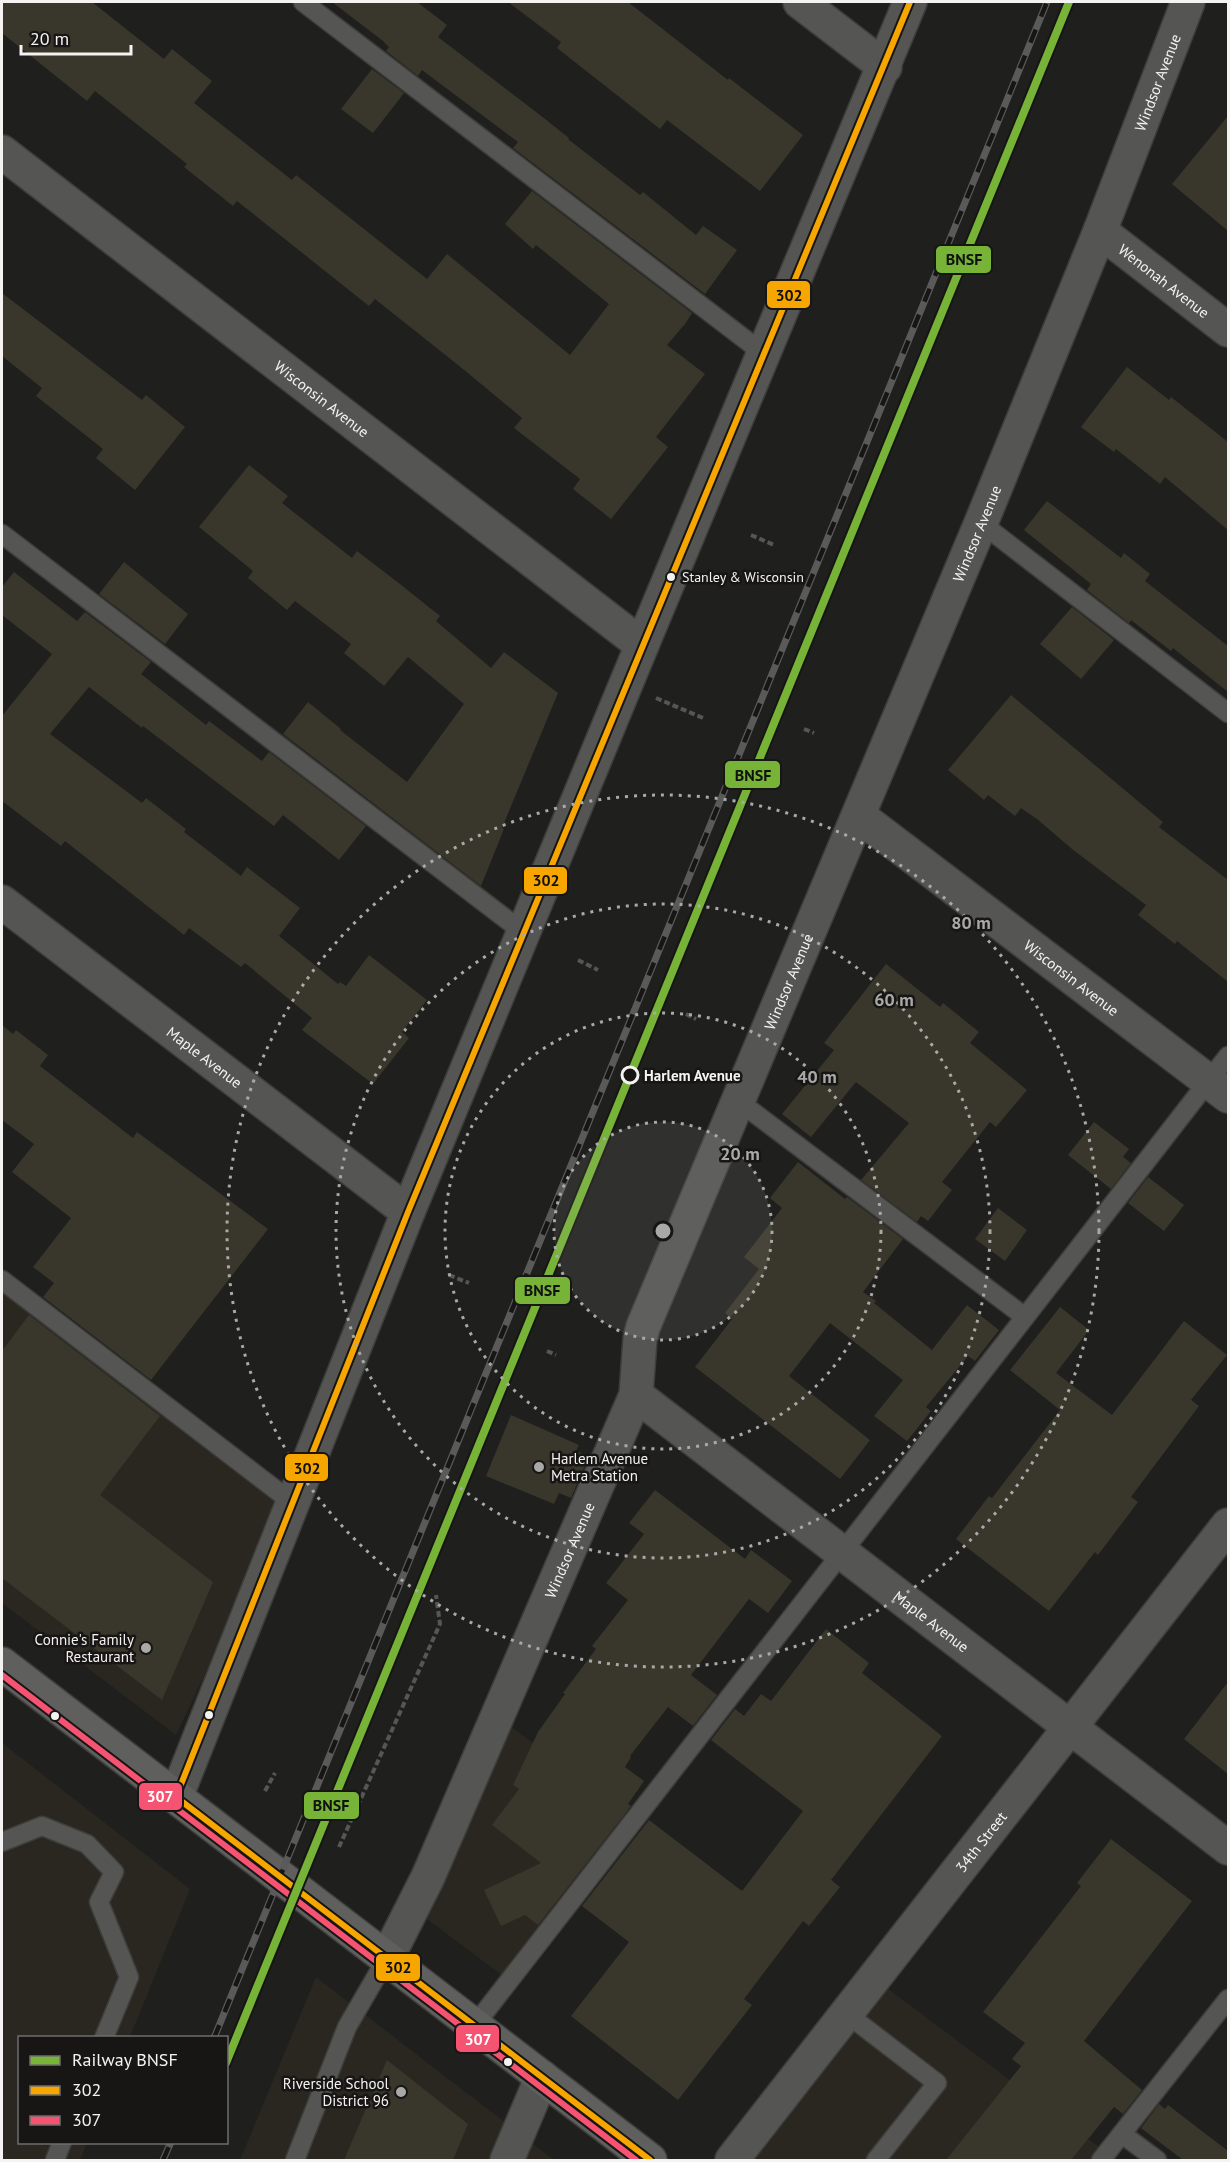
<svg xmlns="http://www.w3.org/2000/svg" width="1230" height="2162" viewBox="0 0 1230 2162" font-family="'PT Sans',sans-serif">
  <style>
    .built { fill: #2a2720 }
    .building { fill: #39362b }
    .lines { fill: none; stroke-linecap: round; stroke-linejoin: round }
    .service-casing { stroke: #3d3d3c; stroke-width: 21 }
    .minor-casing { stroke: #3d3d3c; stroke-width: 36 }
    .primary-casing { stroke: #3d3d3c; stroke-width: 36 }
    .path { stroke: #565656; stroke-width: 4; stroke-dasharray: 6 3; stroke-linecap: butt }
    .service { stroke: #555554; stroke-width: 18 }
    .minor { stroke: #555554; stroke-width: 33 }
    .primary { stroke: #5f5f5e; stroke-width: 33 }
    .rail-casing { stroke: #5a5a5a; stroke-width: 7 }
    .rail { stroke: #171614; stroke-width: 4.5; stroke-dasharray: 14; stroke-linecap: butt }
    .bus-1-casing { stroke: #171614; stroke-width: 10 }
    .bus-2-casing { stroke: #171614; stroke-width: 10 }
    .bus-1 { stroke: #f7a600; stroke-width: 6 }
    .bus-2 { stroke: #f65372; stroke-width: 6 }
    .rail-1-casing { stroke: #171614; stroke-width: 12 }
    .rail-1 { stroke: #77b337; stroke-width: 8 }
    .ring { fill: none; stroke: #a9a9a8; stroke-width: 3; stroke-dasharray: 3 6 }
    .bus-dot { fill: #f4f3f2; stroke: #171614; stroke-width: 2 }
    .stop-dot { fill: #171614; stroke: #f4f3f2; stroke-width: 3 }
    .poi-dot { fill: #a9a9a8; stroke: #171614; stroke-width: 2 }
    .labels { text-anchor: middle; dominant-baseline: central; stroke-width: 5; stroke-linejoin: round; paint-order: stroke }
    .bus-label { font-size: 14px; fill: #f4f3f2; stroke: #171614; text-anchor: start }
    .street-label { font-size: 15px; fill: #f4f3f2; stroke: #171614 }
    .stop-label { font-size: 15px; font-weight: bold; fill: #f4f3f2; stroke: #171614; text-anchor: start }
    .poi-label { font-size: 15px; fill: #f4f3f2; stroke: #171614; text-anchor: end }
    .centre { fill: #a9a9a8; stroke: #171614; stroke-width: 3 }
    .ring-label { font-size: 18px; text-anchor: middle; font-weight: bold; fill: #a9a9a8; stroke: #171614; stroke-width: 5; stroke-linejoin: round; paint-order: stroke }
    .line-badge { stroke: #171614; stroke-width: 2 }
    .badge-label { font-size: 16px; text-anchor: middle; font-weight: bold; fill: #fff }
    .pale-badge-label { font-size: 16px; text-anchor: middle; font-weight: bold; fill: #111 }
  </style>
  <rect width="100%" height="100%" fill="#1f1f1e"/>
  <g class="built">
    <polygon points="2,1285 286,1504 176,1735 2,1603"/>
    <polygon points="501,1719 632,1817 503,1976 419,1913"/>
    <polygon points="2,1743 190,1889 130,2037 20,2038 20,2142 87,2143 80,2160 2,2160"/>
    <polygon points="316,1977 554,2160 240,2160"/>
    <polygon points="879,1982 1102,2149 1093,2160 752,2160"/>
  </g>
  <g class="building">
    <polygon points="2,2 92,2 164,59 172,49 212,81 194,103 292,180 296,175 427,279 447,254 570,355 609,304 536,245 533,249 505,224 532,191 692,313 685,324 667,345 705,374 656,437 668,447 611,519 573,489 580,479 514,428 522,418 463,369 375,299 369,306 237,201 233,206 184,167 187,164 95,91 87,101 2,33"/>
    <polygon points="332,2 417,2 447,25 438,37 540,115 569,138 568,139 640,195 643,192 696,235 703,226 737,250 705,294 513,148 518,142 422,70 418,76 386,51 389,47 383,41"/>
    <polygon points="508,2 628,2 728,80 729,78 803,135 760,191 667,120 660,129 557,48 561,42"/>
    <polygon points="372,69 404,93 373,133 341,109"/>
    <polygon points="1228,116 1228,231 1172,184"/>
    <polygon points="2,293 142,400 146,395 185,427 135,490 96,458 103,449 36,396 42,388 2,356"/>
    <polygon points="1127,367 1169,400 1171,397 1228,442 1228,530 1165,477 1160,484 1116,449 1114,452 1081,427"/>
    <polygon points="249,465 288,496 282,503 352,558 357,551 400,584 440,616 436,621 491,668 504,652 558,693 502,828 504,829 481,886 283,734 308,702 341,729 340,730 407,782 464,704 408,657 384,686 344,653 351,644 295,601 287,610 248,578 253,571 199,527"/>
    <polygon points="1047,501 1121,558 1124,553 1150,574 1145,581 1228,646 1228,692 1173,648 1171,651 1131,620 1129,623 1087,590 1091,584 1024,530"/>
    <polygon points="124,562 188,614 165,644 99,594"/>
    <polygon points="14,572 77,621 85,612 151,662 141,674 206,725 209,721 262,761 269,752 366,826 339,860 283,815 274,826 143,726 142,728 89,687 50,734 142,803 146,798 186,829 184,832 241,876 247,867 300,908 279,936 338,984 340,982 346,986 369,955 427,1000 402,1032 409,1038 373,1084 302,1030 312,1018 245,963 241,967 189,928 184,935 65,841 61,846 2,801 2,716 52,654 2,615 2,587"/>
    <polygon points="1072,607 1114,640 1081,679 1040,644"/>
    <polygon points="1011,695 1163,822 1159,827 1228,880 1228,982 1177,941 1175,944 1138,915 1146,905 1072,849 1037,819 1021,808 1015,816 988,795 984,800 948,770"/>
    <polygon points="886,964 940,1007 943,1003 979,1032 970,1043 1027,1090 996,1127 990,1122 942,1182 952,1190 928,1221 921,1216 917,1222 861,1180 909,1123 856,1082 811,1137 782,1114 834,1050 824,1043"/>
    <polygon points="2,1025 13,1034 16,1030 48,1055 40,1066 133,1138 137,1132 268,1229 151,1380 43,1297 54,1283 33,1267 71,1218 12,1172 34,1144 2,1120"/>
    <polygon points="1094,1122 1129,1149 1123,1157 1131,1163 1111,1189 1068,1155"/>
    <polygon points="798,1162 845,1199 847,1197 903,1239 863,1292 876,1301 874,1303 932,1350 967,1305 999,1330 975,1361 968,1356 926,1407 931,1411 907,1441 874,1416 903,1380 830,1323 789,1376 870,1440 840,1479 695,1367 732,1319 725,1313 759,1269 744,1257 782,1208 770,1198"/>
    <polygon points="1148,1177 1184,1205 1164,1231 1128,1203"/>
    <polygon points="998,1208 1027,1230 1005,1261 975,1239"/>
    <polygon points="1060,1307 1089,1330 1056,1373 1112,1415 1184,1321 1227,1355 1191,1400 1199,1406 1131,1497 1138,1502 1098,1555 1095,1552 1049,1611 956,1539 989,1496 992,1498 1060,1410 1010,1370"/>
    <polygon points="29,1315 160,1416 100,1495 213,1582 162,1700 2,1578 2,1351"/>
    <polygon points="511,1415 579,1445 576,1451 589,1456 571,1498 559,1493 554,1504 486,1476"/>
    <polygon points="655,1490 745,1559 751,1550 792,1581 768,1613 749,1599 691,1675 717,1695 693,1726 668,1707 630,1756 631,1757 625,1767 644,1781 628,1804 631,1806 538,1925 525,1915 501,1926 484,1890 541,1863 492,1825 519,1789 513,1785 538,1732 565,1694 563,1693 596,1649 592,1646 628,1600 606,1583 644,1534 629,1523"/>
    <polygon points="826,1629 869,1663 862,1673 942,1736 831,1880 840,1887 809,1926 803,1921 744,1999 752,2005 678,2100 571,2016 629,1942 582,1906 649,1820 742,1891 803,1811 711,1740 735,1709 744,1716 761,1694 771,1701"/>
    <polygon points="1228,1682 1228,1774 1184,1739"/>
    <polygon points="1111,1839 1192,1901 1084,2041 1142,2090 1123,2114 1114,2107 1071,2160 946,2160 1021,2066 1012,2059 1025,2043 983,2012 1081,1886 1077,1883"/>
    <polygon points="387,2060 468,2124 453,2160 344,2160"/>
    <polygon points="1159,2104 1165,2109 1168,2105 1228,2151 1228,2160 1183,2160 1141,2128"/>
  </g>
  <g class="lines">
    <defs>
      <g id="service">
        <polyline points="303,2 763,353"/>
        <polyline points="981,523 1228,713"/>
        <polyline points="2,534 523,932"/>
        <polyline points="737,1100 1025,1317"/>
        <polyline points="2,1280 293,1503"/>
        <polyline points="2,1842 42,1826 87,1844 114,1872 99,1902 129,1977 104,2038"/>
        <polyline points="847,2014 937,2083 876,2160"/>
        <polyline points="474,2026 1228,1056"/>
        <polyline points="1122,2134 1157,2160"/>
        <polyline points="55,2160 62,2142"/>
        <polyline points="295,2160 347,2027 387,1958"/>
        <polyline points="1101,2160 1228,1999"/>
      </g>
      <g id="minor">
        <polyline points="800,2 885,67"/>
        <path id="s1" d="M 2,152 L 642,645"/>
        <path id="s2" d="M 1100,231 L 1228,330"/>
        <path id="s3" d="M 859,816 L 1228,1096"/>
        <path id="s4" d="M 2,902 L 408,1212"/>
        <path id="s5" d="M 636,1395 L 1228,1848"/>
        <polyline points="176,1797 408,1212 642,645 910,2"/>
        <path id="s6" d="M 387,1958 L 428,1877 L 636,1395 L 640,1339 L 643,1327 L 981,523 L 1100,231 L 1188,2"/>
        <polyline points="507,2160 542,2077"/>
        <path id="s7" d="M 732,2160 L 1228,1525"/>
      </g>
      <polyline id="primary" points="2,1664 650,2160"/>
    </defs>
    <use href="#service" class="service-casing"/>
    <use href="#minor" class="minor-casing"/>
    <use href="#primary" class="primary-casing"/>
    <g class="path">
      <polyline points="751,535 774,545"/>
      <polyline points="656,698 703,718"/>
      <polyline points="804,729 814,733"/>
      <polyline points="578,960 598,970"/>
      <polyline points="686,1014 696,1019"/>
      <polyline points="449,1275 469,1283"/>
      <polyline points="547,1351 556,1355"/>
      <polyline points="265,1791 275,1773"/>
      <polyline points="339,1847 440,1624 436,1595"/>
    </g>
    <use href="#service" class="service"/>
    <use href="#minor" class="minor"/>
    <use href="#primary" class="primary"/>
    <defs>
      <g id="rail">
        <polyline points="214,2038 1047,2"/>
        <polyline points="163,2160 171,2142"/>
      </g>
    </defs>
    <use href="#rail" class="rail-casing"/>
    <use href="#rail" class="rail"/>
    <defs>
      <polyline id="bus-1" points="650,2160 176,1797 408,1212 910,2"/>
      <polyline id="bus-2" points="2,1675 636,2160"/>
    </defs>
    <use href="#bus-1" class="bus-1-casing"/>
    <use href="#bus-2" class="bus-2-casing"/>
    <use href="#bus-1" class="bus-1"/>
    <use href="#bus-2" class="bus-2"/>
    <defs>
      <polyline id="rail-1" points="226,2063 1069,2"/>
    </defs>
    <use href="#rail-1" class="rail-1-casing"/>
    <use href="#rail-1" class="rail-1"/>
  </g>
  <circle cx="663" cy="1231" r="109" fill="#a9a9a8" fill-opacity=".12"/>
  <g class="ring">
    <circle cx="663" cy="1231" r="109"/>
    <circle cx="663" cy="1231" r="218"/>
    <circle cx="663" cy="1231" r="327"/>
    <circle cx="663" cy="1231" r="436"/>
  </g>
  <g class="bus-dot">
    <circle cx="671" cy="577" r="5"/>
    <circle cx="209" cy="1715" r="5"/>
    <circle cx="55" cy="1716" r="5"/>
    <circle cx="508" cy="2062" r="5"/>
  </g>
  <circle class="stop-dot" cx="630" cy="1075" r="8"/>
  <g class="poi-dot">
    <circle cx="539" cy="1467" r="6"/>
    <circle cx="146" cy="1648" r="6"/>
    <circle cx="401" cy="2092" r="6"/>
  </g>
  <g class="labels">
    <g class="bus-label">
      <text x="682" y="577">Stanley &amp; Wisconsin</text>
    </g>
    <g class="street-label">
      <text stroke="none"><textPath href="#s6" startOffset="2031">Windsor Avenue</textPath></text>
      <text stroke="none"><textPath href="#s2" startOffset="81">Wenonah Avenue</textPath></text>
      <text stroke="none"><textPath href="#s1" startOffset="404">Wisconsin Avenue</textPath></text>
      <text stroke="none"><textPath href="#s6" startOffset="1545">Windsor Avenue</textPath></text>
      <text stroke="none"><textPath href="#s3" startOffset="267">Wisconsin Avenue</textPath></text>
      <text stroke="none"><textPath href="#s6" startOffset="1059">Windsor Avenue</textPath></text>
      <text stroke="none"><textPath href="#s4" startOffset="255">Maple Avenue</textPath></text>
      <text stroke="none"><textPath href="#s6" startOffset="447">Windsor Avenue</textPath></text>
      <text stroke="none"><textPath href="#s5" startOffset="372">Maple Avenue</textPath></text>
      <text stroke="none"><textPath href="#s7" startOffset="404">34th Street</textPath></text>
    </g>
    <g class="stop-label">
      <text x="644" y="1075">Harlem Avenue</text>
    </g>
    <g class="poi-label">
      <text x="551" y="1458" text-anchor="start">Harlem Avenue<tspan x="551" dy="17">Metra Station</tspan></text>
      <text x="134" y="1639">Connie's Family<tspan x="134" dy="17">Restaurant</tspan></text>
      <text x="389" y="2083">Riverside School<tspan x="389" dy="17">District 96</tspan></text>
    </g>
  </g>
  <circle cx="663" cy="1231" r="9" class="centre"/>
  <g class="ring-label">
    <text x="971" y="929">80 m</text>
    <text x="894" y="1006">60 m</text>
    <text x="817" y="1083">40 m</text>
    <text x="740" y="1160">20 m</text>
  </g>
  <g class="line-badge">
    <rect x="935" y="245" width="57" height="29" rx="6" fill="#77b337"/>
    <rect x="766" y="280" width="45" height="29" rx="6" fill="#f7a600"/>
    <rect x="724" y="760" width="57" height="29" rx="6" fill="#77b337"/>
    <rect x="523" y="866" width="45" height="29" rx="6" fill="#f7a600"/>
    <rect x="514" y="1276" width="57" height="29" rx="6" fill="#77b337"/>
    <rect x="284" y="1453" width="45" height="29" rx="6" fill="#f7a600"/>
    <rect x="138" y="1782" width="45" height="29" rx="6" fill="#f65372"/>
    <rect x="303" y="1791" width="57" height="29" rx="6" fill="#77b337"/>
    <rect x="375" y="1953" width="46" height="29" rx="6" fill="#f7a600"/>
    <rect x="455" y="2024" width="45" height="29" rx="6" fill="#f65372"/>
  </g>
  <g class="badge-label">
    <text x="160" y="1802">307</text>
    <text x="478" y="2045">307</text>
  </g>
  <g class="pale-badge-label">
    <text x="964" y="265">BNSF</text>
    <text x="789" y="301">302</text>
    <text x="753" y="781">BNSF</text>
    <text x="546" y="886">302</text>
    <text x="542" y="1296">BNSF</text>
    <text x="307" y="1474">302</text>
    <text x="331" y="1811">BNSF</text>
    <text x="398" y="1973">302</text>
  </g>
  <rect width="1230" height="2162" fill="none" stroke="#f4f3f2" stroke-width="6"/>
  <rect x="18" y="2036" width="210" height="108" fill="#171614" stroke="#6f6e6d" stroke-width="1.5"/>
  <rect x="30" y="2056" width="30" height="9" fill="#77b337" stroke="#6f6e6d" stroke-width="1.5"/>
  <text x="72" y="2066" font-size="18" fill="#f4f3f2">Railway BNSF</text>
  <rect x="30" y="2086" width="30" height="9" fill="#f7a600" stroke="#6f6e6d" stroke-width="1.5"/>
  <text x="72" y="2096" font-size="18" fill="#f4f3f2">302</text>
  <rect x="30" y="2116" width="30" height="9" fill="#f65372" stroke="#6f6e6d" stroke-width="1.5"/>
  <text x="72" y="2126" font-size="18" fill="#f4f3f2">307</text>
  <path d="M21 45v9h110v-9" fill="none" stroke="#f4f3f2" stroke-width="3"/>
  <text x="30" y="45" font-size="18" fill="#f4f3f2" stroke="#171614" stroke-width="4.5" paint-order="stroke">20 m</text>
</svg>
